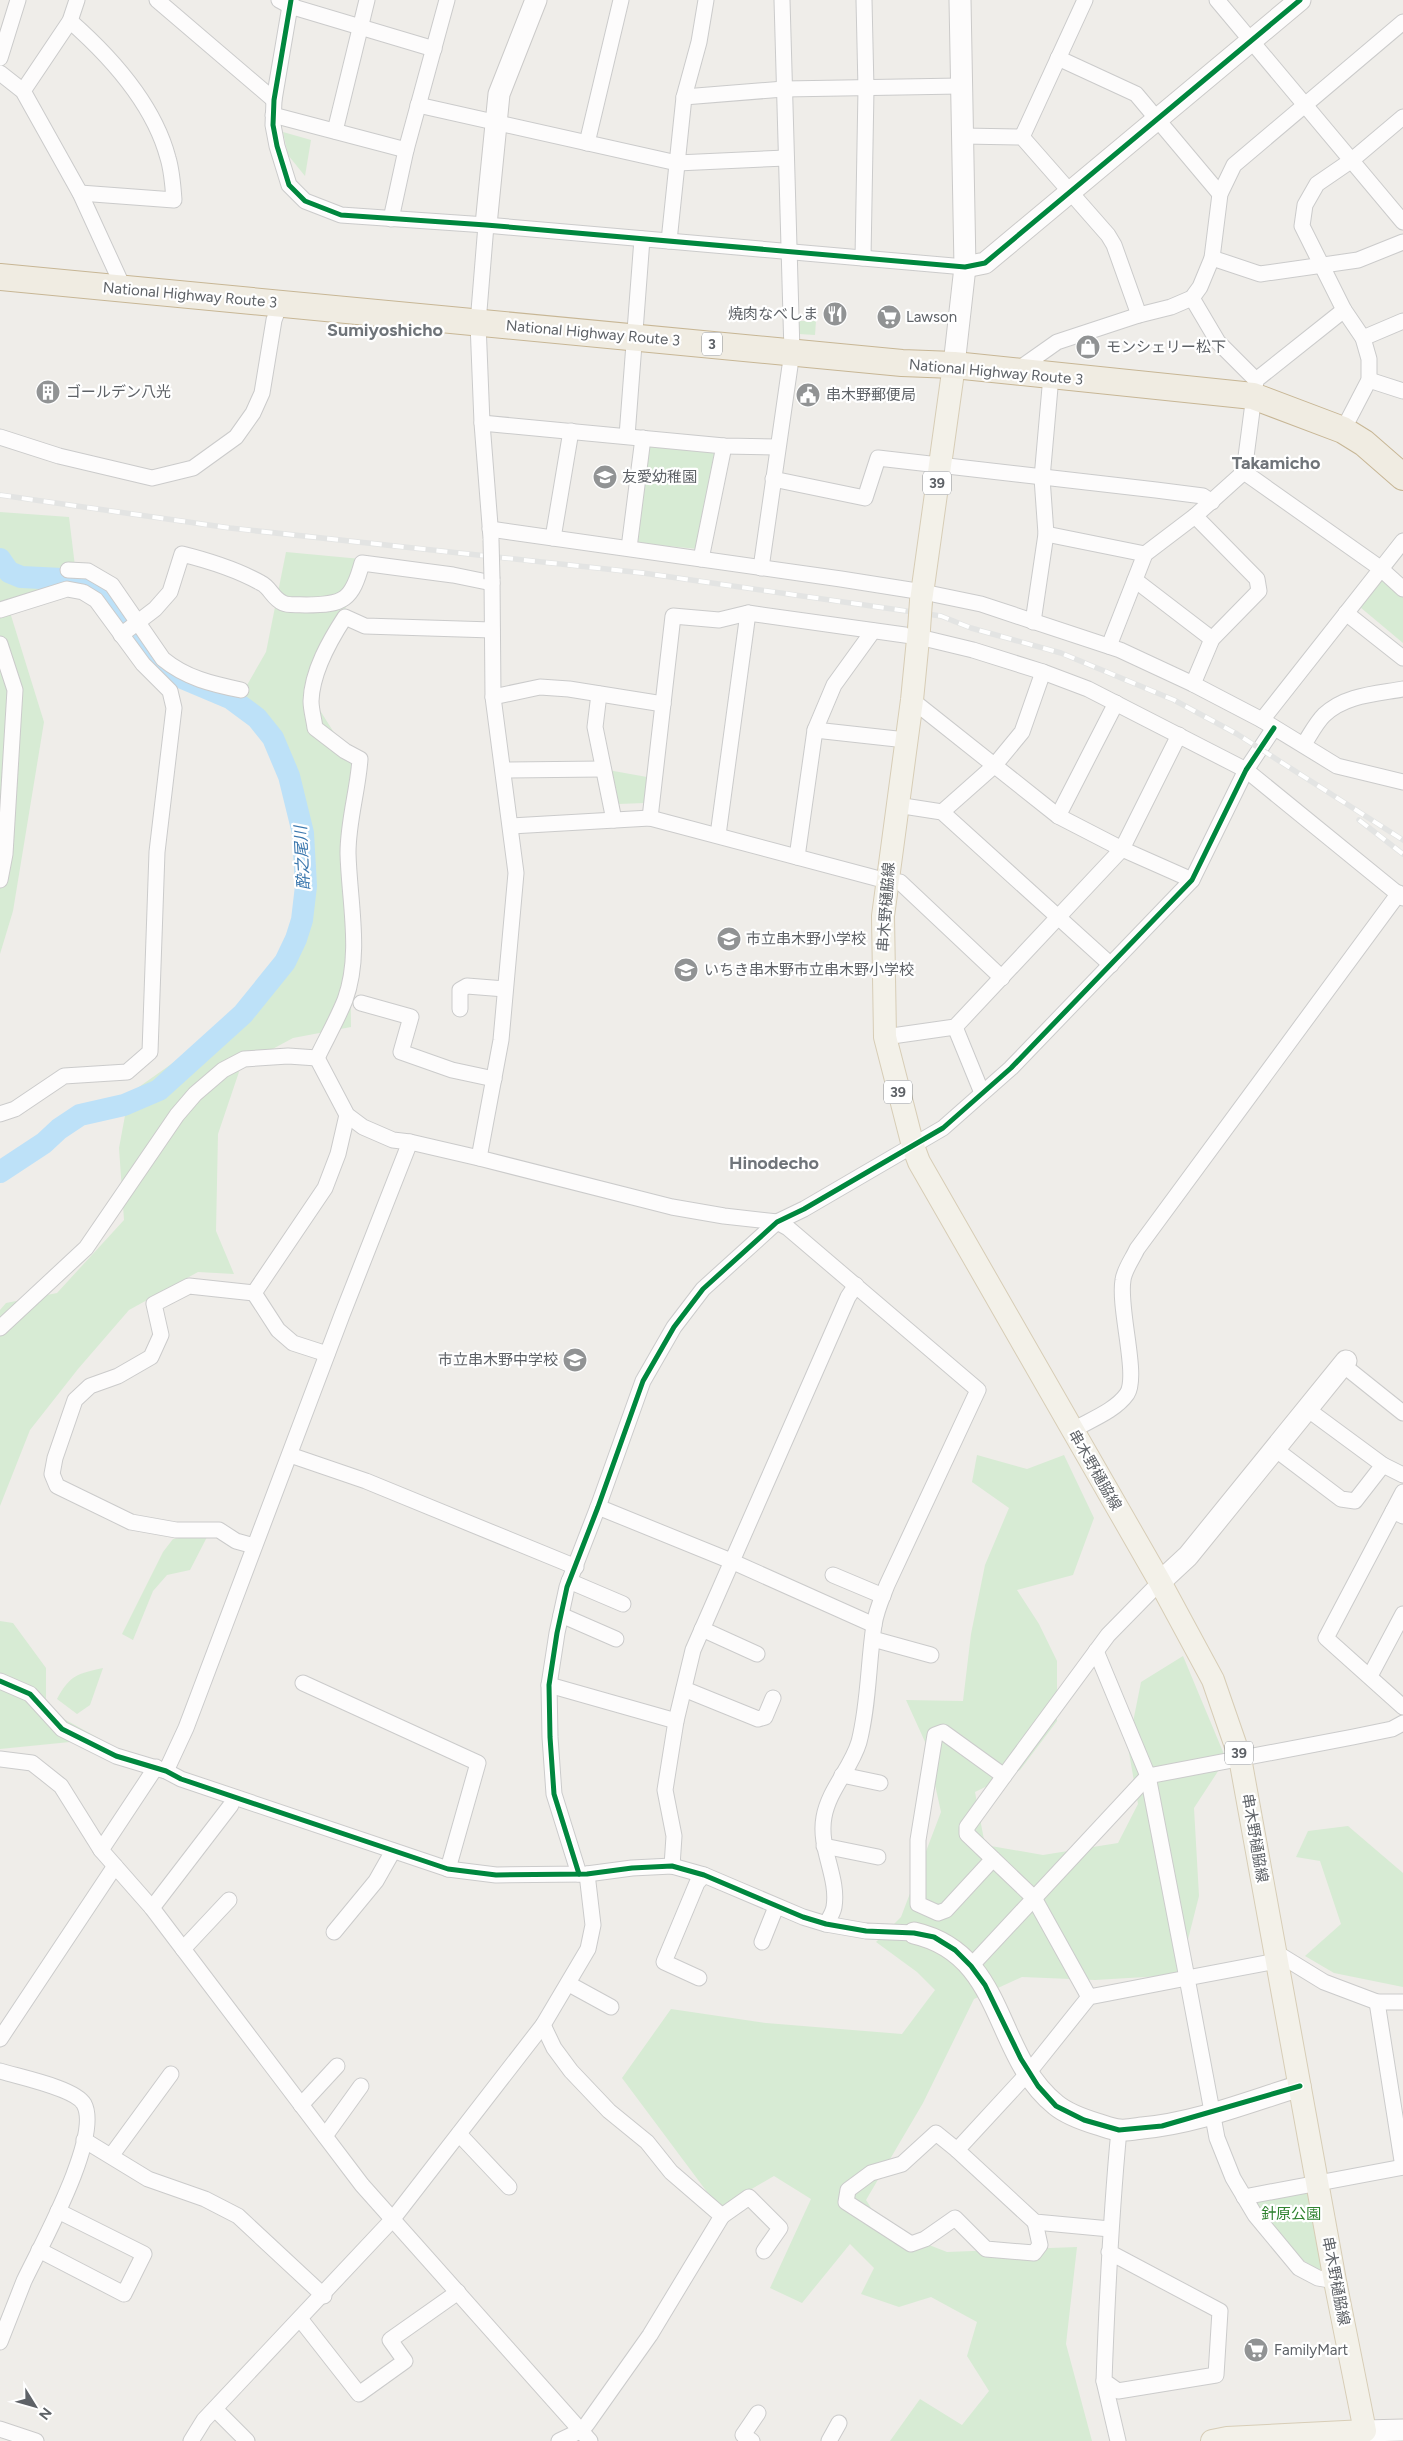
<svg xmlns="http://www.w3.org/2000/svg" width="1403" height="2441" viewBox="0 0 1403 2441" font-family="Figtree,'Noto Sans JP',sans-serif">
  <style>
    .green { fill: #d7ebd4 }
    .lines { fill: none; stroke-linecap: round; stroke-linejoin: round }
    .river { stroke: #bde1f8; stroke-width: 22 }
    .street-casing { stroke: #cbcbcb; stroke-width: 17 }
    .secondary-casing { stroke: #cbcac9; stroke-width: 23 }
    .primary-casing { stroke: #d7cdb6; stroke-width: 24 }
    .highway-casing { stroke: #c7b695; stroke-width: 28 }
    .street { stroke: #fdfcfc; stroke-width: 15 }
    .secondary { stroke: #fdfcfc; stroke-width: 21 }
    .primary { stroke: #f3f1e9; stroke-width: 22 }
    .highway { stroke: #f0ece2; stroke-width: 26 }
    .rail-casing { stroke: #e3e4e3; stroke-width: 5.5 }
    .rail { stroke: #fff; stroke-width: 4; stroke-dasharray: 11; stroke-linecap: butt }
    .street-bridge-casing { stroke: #cbcbcb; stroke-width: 17; stroke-linecap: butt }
    .primary-bridge-casing { stroke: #d7cdb6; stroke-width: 24; stroke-linecap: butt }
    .street-bridge { stroke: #fdfcfc; stroke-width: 15 }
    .primary-bridge { stroke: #f3f1e9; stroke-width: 22 }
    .cycleway-casing { stroke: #fff; stroke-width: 8 }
    .cycleway { stroke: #00873e; stroke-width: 5 }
    .labels { text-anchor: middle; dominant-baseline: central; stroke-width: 4.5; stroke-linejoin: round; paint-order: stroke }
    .shield { fill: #fff; stroke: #8e9195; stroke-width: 1 }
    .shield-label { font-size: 14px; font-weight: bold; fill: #5e6267 }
    .street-label { font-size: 15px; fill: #5e6267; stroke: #fff }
    .poi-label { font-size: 15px; fill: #5e6267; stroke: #fff; text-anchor: start }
    .park-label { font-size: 15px; fill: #308331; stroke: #fff }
    .water-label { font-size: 16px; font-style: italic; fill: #3c78ae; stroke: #fff }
    .quarter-label { font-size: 18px; font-weight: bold; fill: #6f7479; stroke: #fff }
  </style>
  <rect width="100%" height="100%" fill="#efede9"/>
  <g class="green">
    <polygon points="283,132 311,140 305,176 288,155"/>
    <polygon points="799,321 816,321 815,335 799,334"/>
    <polygon points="647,443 715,449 698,549 636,543"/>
    <polygon points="0,512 69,517 78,591 9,609 44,722 13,911 0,954"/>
    <polygon points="286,552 361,559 352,593 309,693 357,769 349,871 351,1027 293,1038 241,1066 218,1134 216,1231 234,1274 198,1272 129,1310 78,1369 30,1430 0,1506 0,1310 6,1303 57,1293 124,1220 119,1148 129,1094 177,1060 288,974 309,922 309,831 264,731 204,691 243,692 266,652"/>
    <polygon points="1373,574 1403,587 1403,643 1354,602"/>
    <polygon points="608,770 647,777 645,803 618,804"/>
    <polygon points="977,1455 1027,1469 1064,1455 1094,1518 1073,1575 1017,1590 1039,1624 1057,1661 1057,1721 1020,1770 975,1792 985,1845 1043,1855 1118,1843 1138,1804 1128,1747 1141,1682 1183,1656 1226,1759 1194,1808 1199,1896 1179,1975 1095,1980 1022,1977 974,1999 923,2103 866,2200 883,2227 947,2252 1077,2247 1066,2344 1092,2441 890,2441 920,2399 962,2425 989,2391 967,2356 977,2322 931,2297 899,2307 861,2294 874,2268 850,2244 802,2303 770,2288 811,2199 774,2176 719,2208 622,2078 671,2009 766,2023 902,2034 935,1990 917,1972 876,1942 901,1917 941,1812 926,1744 906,1700 963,1701 971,1634 985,1565 1009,1508 972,1482"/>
    <polygon points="190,1536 207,1537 190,1570 167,1575 153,1591 133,1640 122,1634 163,1552 173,1539"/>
    <polygon points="0,1621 13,1623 46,1668 46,1709 100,1739 0,1749"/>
    <path d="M 103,1668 L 90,1705 L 77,1714 L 57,1699 C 70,1675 77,1674 103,1668 Z"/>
    <polygon points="1348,1826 1403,1873 1403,1987 1334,1973 1305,1956 1341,1924 1320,1861 1296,1857 1308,1831"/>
    <path d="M 1308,2192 L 1321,2264 L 1321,2270 C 1295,2263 1272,2222 1255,2201 Z"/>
  </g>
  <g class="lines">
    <polyline class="river" points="0,559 9,572 21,577 83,580 101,589 113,603 143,650 166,671 230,698 257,718 273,738 289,776 303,833 306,886 302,920 296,939 285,962 243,1014 159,1090 124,1105 80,1115 59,1129 44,1143 0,1172"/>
    <defs>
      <g id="street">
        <polyline points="157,0 274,100"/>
        <polyline points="279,0 290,6 434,49"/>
        <polyline points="291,0 274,100 273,125 277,146 289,185 305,201 341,215 486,225 965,267"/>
        <polyline points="1217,0 1403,222"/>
        <path d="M 70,21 C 111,57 154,105 168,158 C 172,171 173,186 174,200 L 80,193"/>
        <polyline points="0,58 18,0"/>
        <polyline points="1058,58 1136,94 1220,194"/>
        <polyline points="0,73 23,91 80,193 124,289"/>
        <polyline points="23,91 70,21 77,0"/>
        <polyline points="684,97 784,89 960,86"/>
        <polyline points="418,105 677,163 786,158"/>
        <polyline points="273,115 406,150"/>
        <polyline points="335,131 367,0"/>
        <polyline points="963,136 1022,137 1108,235 1114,245 1139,315"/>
        <polyline points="1022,137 1085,0"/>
        <polyline points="587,143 621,0"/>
        <polyline points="391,219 406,150 447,0"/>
        <polyline points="486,225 478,323 482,423 491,538"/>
        <polyline points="669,241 684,97 699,42 706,0"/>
        <polyline points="863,258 866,89 864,0"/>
        <polyline points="1212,258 1260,274 1358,260 1403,242"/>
        <polyline points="1363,338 1403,321"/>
        <polyline points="1016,371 1057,342 1139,315 1171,307 1192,298 1200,287 1212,258 1220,194 1234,165 1403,22"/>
        <polyline points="1256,380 1344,310"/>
        <polyline points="1369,380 1403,391"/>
        <polyline points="482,423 724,446 777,447"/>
        <polyline points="1343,430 1369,380 1369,359 1363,338 1344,310 1302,226 1305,205 1317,184 1352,160 1403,117"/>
        <polyline points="627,436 642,239"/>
        <polyline points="0,437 59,456 152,478 193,468 236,437 253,413 262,393 274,320 280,304"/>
        <polyline points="1244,472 1380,568 1403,589"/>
        <polyline points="773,479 865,498 878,458 1156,490 1203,496 1212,502"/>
        <polyline points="490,529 841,579 923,592 981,604 1120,650 1193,684 1262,720 1337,766 1403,782"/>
        <polyline points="1046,534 1145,554"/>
        <polyline points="553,538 571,431"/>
        <polyline points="629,548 643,438"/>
        <polyline points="701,559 724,446"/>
        <polyline points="761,568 792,352 782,0"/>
        <path d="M 68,570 L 88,571 L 112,585 L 163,659 C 186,678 212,684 241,690"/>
        <polyline points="1135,580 1212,639"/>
        <polyline points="0,610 67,589 83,592 96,600 143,664 170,691 174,708 157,852 150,1052 127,1072 64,1076 15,1109 0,1114"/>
        <polyline points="1346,613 1403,658"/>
        <polyline points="1033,622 1046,534 1042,478 1051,376"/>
        <path d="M 121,635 L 155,609 L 170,592 L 182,554 C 210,561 236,569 261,583 C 270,587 273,599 283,603 C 289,606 299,604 306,605 C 344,605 352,600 362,563 L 453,575 L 492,583"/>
        <polyline points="0,644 15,690 5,854 0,880"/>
        <polyline points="1109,646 1145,554 1195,516 1244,472 1256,380 1218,342 1192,298"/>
        <polyline points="1193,684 1212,639 1259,591 1257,579 1195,516"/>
        <polyline points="599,694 595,727 614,820"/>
        <polyline points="493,697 540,687 569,689 663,704"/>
        <polyline points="912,700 1058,816 1122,849 1192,880"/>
        <polyline points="1262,720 1403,541"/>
        <polyline points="815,730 906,740"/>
        <path d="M 1304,744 C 1310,735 1316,723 1324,715 C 1345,695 1375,694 1403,689"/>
        <polyline points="503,770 603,769"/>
        <polyline points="897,805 942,812 1111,965"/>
        <polyline points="942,812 994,766 1022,732 1043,672"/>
        <polyline points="1058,816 1116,703"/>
        <polyline points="650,818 673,616 719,620 748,613 919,637 973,650 1043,672 1088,689 1246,770 1403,898"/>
        <polyline points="511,826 650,818 887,881 900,882 1002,978"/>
        <polyline points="718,835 748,613"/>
        <polyline points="797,857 815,730 834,685 873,631"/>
        <polyline points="361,1003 411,1017 401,1052 452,1070 494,1079"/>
        <polyline points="460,1009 460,990 467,986 505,989"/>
        <polyline points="955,1027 982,1093"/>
        <polyline points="885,1037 955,1027 1122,849 1179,735"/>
        <path d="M 317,1058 L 347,1115 L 363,1127 L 393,1140 L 410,1142 L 479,1158 L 672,1207 L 724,1216 L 777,1222 L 788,1228 L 978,1390 L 887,1585 C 882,1598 876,1611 874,1625 C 868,1664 869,1703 859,1742 C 851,1769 829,1789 824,1817 C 818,1848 839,1877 834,1907 C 833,1913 829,1919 826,1924"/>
        <path d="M 317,1058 C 326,1039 337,1020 345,1000 C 362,954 349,900 348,853 C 348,821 358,790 360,759 L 345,751 L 315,728 C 314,719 311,710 311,701 C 312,671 330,640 345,617 L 365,626 L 492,630"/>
        <polyline points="479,1158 501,1040 516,873 493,697 492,579"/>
        <polyline points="254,1293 278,1330 293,1343 327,1354"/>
        <polyline points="0,1328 86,1248 177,1115 195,1094 223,1070 244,1059 288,1056 317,1058"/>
        <polyline points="1343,1365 1403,1413"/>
        <polyline points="1307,1409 1383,1465 1403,1475"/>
        <path d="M 1073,1430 C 1090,1420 1115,1411 1127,1394 C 1139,1376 1118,1308 1123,1280 C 1124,1270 1133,1258 1137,1249 L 1399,893"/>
        <polyline points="1275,1449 1341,1499 1355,1501 1383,1465"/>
        <polyline points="290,1455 366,1481 576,1567"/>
        <polyline points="598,1507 731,1561 874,1625"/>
        <polyline points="1393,1511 1403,1492"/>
        <polyline points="1403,1516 1393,1511 1326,1638 1403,1707"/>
        <polyline points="254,1546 236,1541 219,1530 176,1530 131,1522 57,1486 52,1474 55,1458 75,1400 90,1386 118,1376 151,1357 161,1335 154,1304 189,1286 254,1293 325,1188 338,1154 347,1115"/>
        <polyline points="833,1575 883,1596"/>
        <polyline points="569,1581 623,1604"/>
        <polyline points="561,1615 616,1639"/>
        <polyline points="702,1629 757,1654"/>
        <polyline points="873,1639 931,1655"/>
        <polyline points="1096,1651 1148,1776 1353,1737 1392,1729 1403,1723"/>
        <polyline points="1370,1676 1403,1614"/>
        <polyline points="0,1681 30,1694 62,1729 116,1756 166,1771 181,1779 448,1869 496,1875 587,1874 632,1868 672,1866 704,1875 803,1917 826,1924 866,1931 914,1933"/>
        <polyline points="303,1683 478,1763 448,1869"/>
        <polyline points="549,1685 676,1721"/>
        <polyline points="684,1689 758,1719 765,1717 773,1698"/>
        <polyline points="0,1759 32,1763 61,1786 101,1850"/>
        <polyline points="156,1767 101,1850 152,1908 362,2185 590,2441"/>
        <polyline points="166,1771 186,1728 342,1315 410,1142"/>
        <polyline points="842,1775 880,1783"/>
        <polyline points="1004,1776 967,1827 967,1834 1034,1898 1089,1997"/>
        <polyline points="824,1846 878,1857"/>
        <polyline points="993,1859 946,1910 938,1913 918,1904 918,1840 935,1735 943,1732 1004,1776 1108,1635 1160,1582"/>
        <polyline points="672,1866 674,1836 665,1790 676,1721 693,1650 848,1297 856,1285"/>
        <polyline points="579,1874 554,1794 550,1737 549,1685 557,1633 567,1587 598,1507 643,1381 674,1327 703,1289 777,1222 804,1209 943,1128 1011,1068 1192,880 1246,770 1274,728"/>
        <polyline points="152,1908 231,1805"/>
        <polyline points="334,1932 376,1881 393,1851"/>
        <polyline points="762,1942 776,1907"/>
        <polyline points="183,1949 229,1900"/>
        <polyline points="1275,1952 1324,1982 1377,2002 1403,2002"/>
        <polyline points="1277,1961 1187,1978 1217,2138 1233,2178 1255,2215 1299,2268 1318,2278 1335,2281"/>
        <polyline points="971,1966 1148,1776"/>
        <polyline points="699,1978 664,1962 697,1883 704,1875"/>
        <polyline points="569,1984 611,2007"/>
        <polyline points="1377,2002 1403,2167"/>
        <polyline points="543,2025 554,2048 571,2071 609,2111 647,2142 671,2172 722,2216 650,2335 587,2424 582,2430 559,2441"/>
        <polyline points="0,2039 115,1866"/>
        <path d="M 0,2071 C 19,2077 75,2088 84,2104 C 102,2137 40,2247 24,2281 C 16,2301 8,2322 0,2342"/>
        <polyline points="301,2105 337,2066"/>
        <polyline points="459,2134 509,2187"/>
        <polyline points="325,2136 361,2086"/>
        <polyline points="84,2140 148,2179 205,2199 238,2216 324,2296"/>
        <polyline points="957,2150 936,2133 902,2164 871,2173 848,2190 846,2202 911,2244 925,2239 955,2218 986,2249 1034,2253 1040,2245 1035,2222"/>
        <polyline points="111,2156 171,2074"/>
        <polyline points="1244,2197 1403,2167"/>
        <polyline points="722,2216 749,2197 780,2228 764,2251"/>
        <polyline points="1110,2229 1035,2222 957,2150 1029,2072 1089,1997 1187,1978 1148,1776"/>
        <polyline points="39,2250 124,2294 144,2254 58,2211"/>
        <path d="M 1109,2252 L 1220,2311 L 1216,2375 L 1118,2391 L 1104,2381 C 1107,2297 1111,2214 1119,2130"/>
        <polyline points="301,2320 359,2394 405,2361 390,2340 458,2292"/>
        <polyline points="1104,2381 1118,2441"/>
        <polyline points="215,2409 247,2441"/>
        <polyline points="0,2429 36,2441"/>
        <polyline points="191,2441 204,2420 392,2220 543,2025 588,1949 593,1925 587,1874"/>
        <polyline points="752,2441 743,2435 758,2413"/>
        <polyline points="829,2441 839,2423"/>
      </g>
      <g id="secondary">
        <polyline points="486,225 499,94 536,0"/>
        <polyline points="965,267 985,263 1300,0"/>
        <polyline points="954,365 965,267 960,0"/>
        <polyline points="1160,1582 1188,1556 1346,1361"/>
        <path d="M 914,1933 C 1006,1954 993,2055 1056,2105 C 1067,2114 1084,2120 1097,2124 C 1104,2126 1112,2129 1119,2130 C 1126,2131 1135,2129 1142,2128 C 1196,2123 1248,2102 1300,2086"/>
        <polyline points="1365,2431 1403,2430"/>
      </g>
      <g id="primary">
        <polyline points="921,601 954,365"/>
        <polyline points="919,629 912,700 883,916 885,1037 913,1146 919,1162 1160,1582 1213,1680 1240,1758 1335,2281 1365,2431 1227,2438 1212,2441"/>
      </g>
      <polyline id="highway" points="0,277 902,363 954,365 1253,396 1343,430 1364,443 1403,477"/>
    </defs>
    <use href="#street" class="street-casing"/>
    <use href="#secondary" class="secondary-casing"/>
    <use href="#primary" class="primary-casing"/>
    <use href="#highway" class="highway-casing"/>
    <use href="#street" class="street"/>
    <use href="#secondary" class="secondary"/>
    <use href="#primary" class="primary"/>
    <use href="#highway" class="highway"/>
    <defs>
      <g id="rail">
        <polyline points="0,495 230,528 643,573 941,616 971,628 1061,653 1174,700 1237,734 1403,840"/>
        <polyline points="1359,820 1403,854"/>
      </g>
    </defs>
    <use href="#rail" class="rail-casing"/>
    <use href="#rail" class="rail"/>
    <defs>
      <polyline id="street-bridge" points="491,540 492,579"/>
      <polyline id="primary-bridge" points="919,629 921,601"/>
    </defs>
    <use href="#street-bridge" class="street-bridge-casing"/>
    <use href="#primary-bridge" class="primary-bridge-casing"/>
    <use href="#street-bridge" class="street-bridge"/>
    <use href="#primary-bridge" class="primary-bridge"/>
    <defs>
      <g id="cycleway">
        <polyline points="291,0 274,100 273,125 277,146 289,185 305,201 341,215 486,225 965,267 985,263 1300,0"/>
        <polyline points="0,1681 30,1694 62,1729 116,1756 166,1771 181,1779 448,1869 496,1875 587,1874 632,1868 672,1866 704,1875 803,1917 826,1924 866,1931 914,1933 934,1937 955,1950 971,1966 985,1985 1021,2059 1038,2086 1056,2106 1084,2120 1119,2130 1162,2126 1300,2086"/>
        <polyline points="579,1874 554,1794 550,1737 549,1685 557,1633 567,1587 598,1507 643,1381 674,1327 703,1289 777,1222 804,1209 943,1128 1011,1068 1192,880 1246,770 1274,728"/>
      </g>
    </defs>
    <use href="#cycleway" class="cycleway-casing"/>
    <use href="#cycleway" class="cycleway"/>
  </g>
  <defs>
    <symbol id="restaurant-disc" viewBox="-11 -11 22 22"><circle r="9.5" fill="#919394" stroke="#fff"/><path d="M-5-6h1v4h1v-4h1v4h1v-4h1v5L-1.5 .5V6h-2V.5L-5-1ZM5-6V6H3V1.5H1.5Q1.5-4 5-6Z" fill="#fff"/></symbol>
    <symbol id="supermarket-disc" viewBox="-11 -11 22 22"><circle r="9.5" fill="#919394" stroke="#fff"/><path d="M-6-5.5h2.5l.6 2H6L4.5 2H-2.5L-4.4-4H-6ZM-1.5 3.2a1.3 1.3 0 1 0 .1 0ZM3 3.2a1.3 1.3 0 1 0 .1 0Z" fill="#fff"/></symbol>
    <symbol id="shop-disc" viewBox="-11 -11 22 22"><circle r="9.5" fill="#919394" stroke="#fff"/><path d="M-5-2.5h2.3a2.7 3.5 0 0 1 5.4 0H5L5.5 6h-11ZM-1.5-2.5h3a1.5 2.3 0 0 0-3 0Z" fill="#fff"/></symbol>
    <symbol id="building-disc" viewBox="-11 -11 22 22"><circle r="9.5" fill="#919394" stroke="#fff"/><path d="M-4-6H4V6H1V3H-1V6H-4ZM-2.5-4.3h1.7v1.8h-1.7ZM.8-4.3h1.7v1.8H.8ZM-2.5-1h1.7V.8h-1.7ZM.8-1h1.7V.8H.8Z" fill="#fff"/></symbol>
    <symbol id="civic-disc" viewBox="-11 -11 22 22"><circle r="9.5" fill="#919394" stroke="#fff"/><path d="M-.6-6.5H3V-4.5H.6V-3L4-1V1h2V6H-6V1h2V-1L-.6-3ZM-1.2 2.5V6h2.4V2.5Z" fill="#fff"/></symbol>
    <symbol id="school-disc" viewBox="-11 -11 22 22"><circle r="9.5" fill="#919394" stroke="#fff"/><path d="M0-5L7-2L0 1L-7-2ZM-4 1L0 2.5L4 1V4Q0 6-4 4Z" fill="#fff"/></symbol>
  </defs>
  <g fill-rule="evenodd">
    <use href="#restaurant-disc" x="821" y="300" width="28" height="28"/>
    <use href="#supermarket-disc" x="875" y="303" width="28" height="28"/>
    <use href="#shop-disc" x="1074" y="333" width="28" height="28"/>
    <use href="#building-disc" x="34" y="378" width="28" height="28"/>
    <use href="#civic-disc" x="794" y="381" width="28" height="28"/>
    <use href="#school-disc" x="591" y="463" width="28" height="28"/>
    <use href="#school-disc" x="715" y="925" width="28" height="28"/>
    <use href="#school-disc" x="672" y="956" width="28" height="28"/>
    <use href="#school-disc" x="561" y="1346" width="28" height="28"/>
    <use href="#supermarket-disc" x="1242" y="2336" width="28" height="28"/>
  </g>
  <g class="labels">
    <g class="shield">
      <rect x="702" y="332.5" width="20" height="23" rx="4"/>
      <rect x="923" y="471.5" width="28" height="23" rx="4"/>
      <rect x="884" y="1080.5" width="28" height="23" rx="4"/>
      <rect x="1225" y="1741.5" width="28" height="23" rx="4"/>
    </g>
    <g class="shield-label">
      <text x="712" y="344">3</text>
      <text x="937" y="483">39</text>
      <text x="898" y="1092">39</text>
      <text x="1239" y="1753">39</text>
    </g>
    <g class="street-label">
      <text transform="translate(190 295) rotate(5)">National Highway Route 3</text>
      <text transform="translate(593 333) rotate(5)">National Highway Route 3</text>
      <text transform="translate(996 372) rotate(5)">National Highway Route 3</text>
      <text transform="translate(886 907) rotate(-86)">串木野樋脇線</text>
      <text transform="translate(1095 1470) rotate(60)">串木野樋脇線</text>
      <text transform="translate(1255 1838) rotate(80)">串木野樋脇線</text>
      <text transform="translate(1336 2281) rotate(79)">串木野樋脇線</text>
    </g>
    <g class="poi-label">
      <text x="818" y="314" text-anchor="end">焼肉なべしま</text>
      <text x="906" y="317">Lawson</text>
      <text x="1106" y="347">モンシェリー松下</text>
      <text x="66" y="392">ゴールデン八光</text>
      <text x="826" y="395">串木野郵便局</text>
      <text x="622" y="477">友愛幼稚園</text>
      <text x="746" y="939">市立串木野小学校</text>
      <text x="704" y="970">いちき串木野市立串木野小学校</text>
      <text x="558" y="1360" text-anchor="end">市立串木野中学校</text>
      <text x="1274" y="2350">FamilyMart</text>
    </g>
    <g class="park-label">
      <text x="1291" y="2214">針原公園</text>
    </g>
    <g class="water-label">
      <text transform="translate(302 858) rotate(-93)">酔之尾川</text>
    </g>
    <g class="quarter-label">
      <text x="385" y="330">Sumiyoshicho</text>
      <text x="1276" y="463">Takamicho</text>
      <text x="774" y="1163">Hinodecho</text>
    </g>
  </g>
  <g transform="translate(35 2406) rotate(127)" stroke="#ffffff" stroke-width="4" paint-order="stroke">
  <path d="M0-4L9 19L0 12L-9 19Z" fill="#5e6267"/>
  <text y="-8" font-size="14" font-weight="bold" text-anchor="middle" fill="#5e6267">N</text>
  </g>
</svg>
